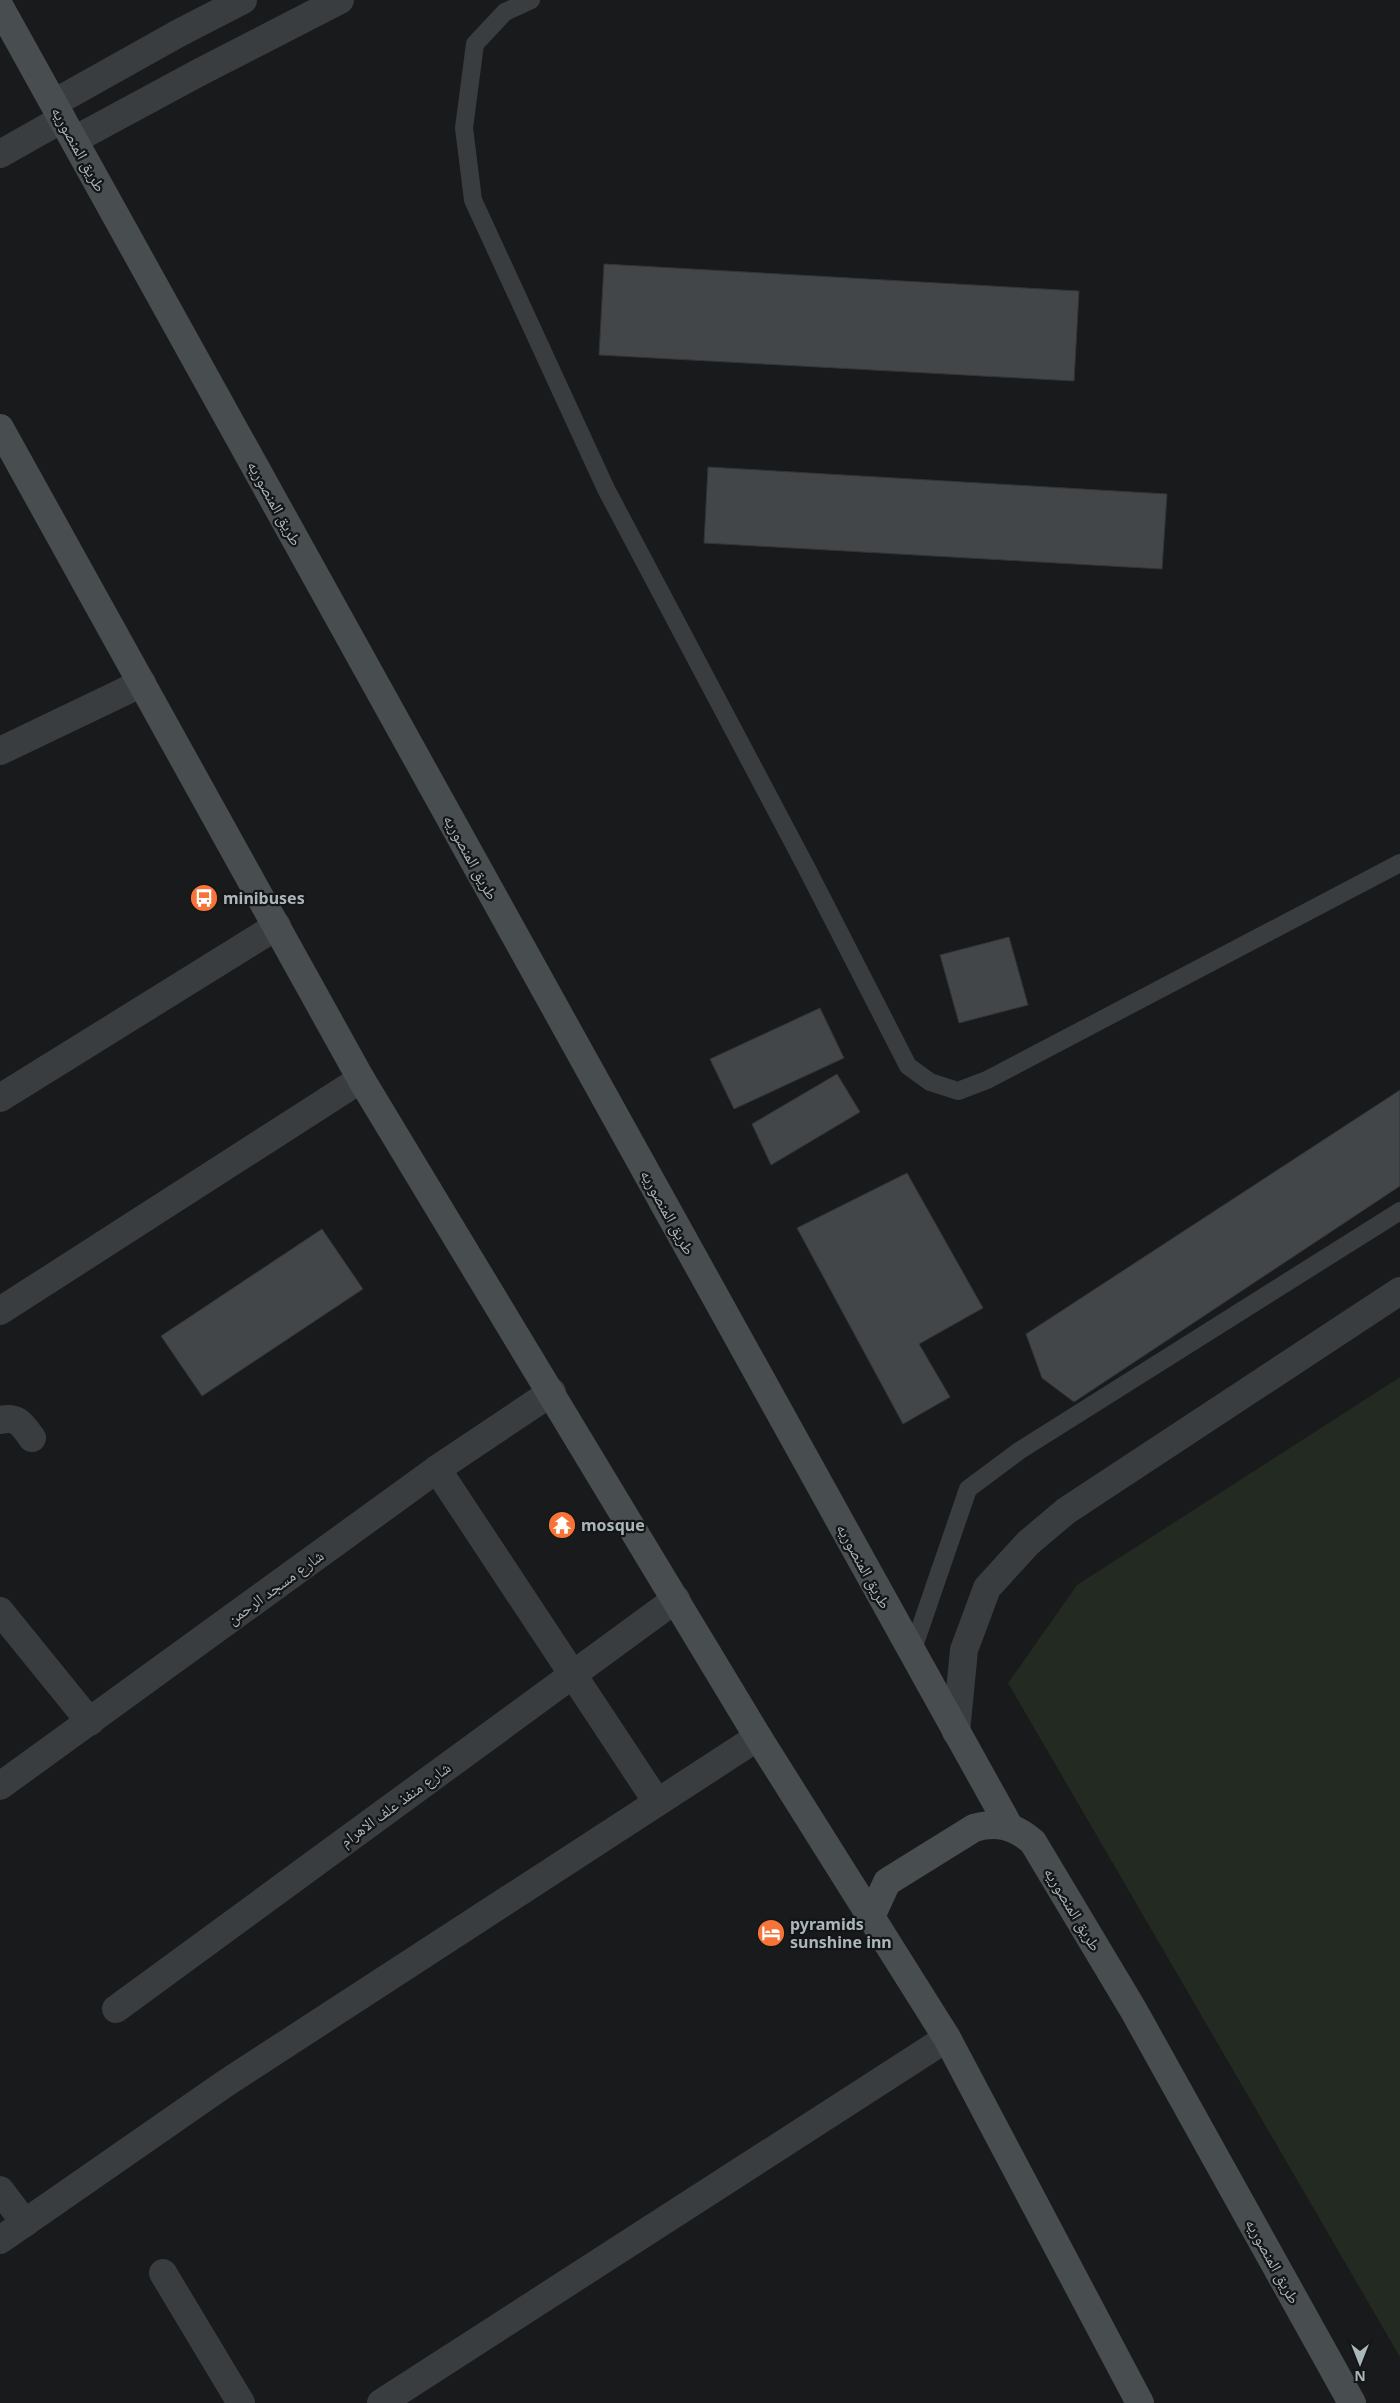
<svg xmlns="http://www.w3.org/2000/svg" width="1400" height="2403" viewBox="0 0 1400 2403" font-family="'Noto Sans','Noto Naskh Arabic',sans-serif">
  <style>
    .green { fill: #222a21 }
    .building { fill: #434648; stroke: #333437 }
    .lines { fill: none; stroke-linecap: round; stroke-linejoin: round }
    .service { stroke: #3a3d40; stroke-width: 18 }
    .minor { stroke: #3a3d40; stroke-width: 28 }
    .secondary { stroke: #484d50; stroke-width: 28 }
    .labels { text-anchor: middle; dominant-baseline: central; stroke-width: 4.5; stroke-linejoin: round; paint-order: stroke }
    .street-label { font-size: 16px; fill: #abb6bb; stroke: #141516 }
    .poi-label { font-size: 16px; font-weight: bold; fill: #abb6bb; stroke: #141516; text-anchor: start }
  </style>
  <rect width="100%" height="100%" fill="#191a1b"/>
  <polygon class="green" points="1400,1377 1400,2357 1008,1683 1077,1585"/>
  <g class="building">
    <polygon points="604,264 1079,291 1074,381 599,355"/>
    <polygon points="708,467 1167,494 1162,569 704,543"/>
    <polygon points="1009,937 1028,1005 959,1023 940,955"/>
    <polygon points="820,1008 844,1058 734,1109 710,1059"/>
    <polygon points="837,1074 860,1112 771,1165 752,1124"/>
    <polygon points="1400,1090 1400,1186 1074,1402 1042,1378 1026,1334"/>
    <polygon points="907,1173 983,1308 919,1344 950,1397 903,1424 797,1228"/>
    <polygon points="322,1229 363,1289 202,1396 161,1336"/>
  </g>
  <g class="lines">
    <g class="service">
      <polyline points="531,0 505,12 475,44 464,128 473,200 606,489 806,867 908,1066 930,1082 958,1091 987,1080 1400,863"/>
      <polyline points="912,1652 968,1489 1019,1451 1400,1211"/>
    </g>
    <g class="minor">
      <polyline points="54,103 179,33 243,0"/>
      <polyline points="74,140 200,72 340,0"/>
      <polyline points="0,154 62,119"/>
      <polyline points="0,751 142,683"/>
      <polyline points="0,1098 277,926"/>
      <polyline points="0,1311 361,1079"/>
      <path d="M 0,1420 C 18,1416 22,1424 32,1438"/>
      <polyline points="437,1469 657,1802"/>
      <polyline points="0,1611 90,1722"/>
      <polyline points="956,1732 964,1650 987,1588 1028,1543 1066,1511 1400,1291"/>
      <polyline points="0,1786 437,1469 552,1392"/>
      <polyline points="116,2009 676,1599"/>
      <polyline points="0,2190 25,2223"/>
      <polyline points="0,2240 226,2083 758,1737"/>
      <polyline points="163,2273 241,2403"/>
      <polyline points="381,2403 947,2038"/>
    </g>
    <g class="secondary">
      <polyline points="0,7 1009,1826"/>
      <polyline points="0,428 361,1079 758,1737 947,2038 1140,2403"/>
      <path d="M 871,1917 L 887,1882 L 974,1828 C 997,1821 1015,1826 1033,1842 L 1134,2011 L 1352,2403"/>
    </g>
  </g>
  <defs>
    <symbol id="bus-disc" viewBox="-11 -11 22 22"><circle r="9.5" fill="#f67437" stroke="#141516"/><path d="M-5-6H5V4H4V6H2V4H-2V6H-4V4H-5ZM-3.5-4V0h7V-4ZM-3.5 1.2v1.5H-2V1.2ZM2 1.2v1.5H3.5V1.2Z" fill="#fff"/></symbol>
    <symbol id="temple-disc" viewBox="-11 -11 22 22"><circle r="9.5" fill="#f67437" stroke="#141516"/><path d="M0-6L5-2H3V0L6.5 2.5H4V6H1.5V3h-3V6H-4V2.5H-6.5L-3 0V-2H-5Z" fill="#fff"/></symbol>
    <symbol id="hotel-disc" viewBox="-11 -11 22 22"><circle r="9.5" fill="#f67437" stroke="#141516"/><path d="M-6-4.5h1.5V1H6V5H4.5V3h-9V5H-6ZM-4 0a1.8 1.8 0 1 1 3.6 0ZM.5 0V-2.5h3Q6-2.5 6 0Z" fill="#fff"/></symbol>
  </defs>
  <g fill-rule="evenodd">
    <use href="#bus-disc" x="188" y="882" width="32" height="32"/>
    <use href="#temple-disc" x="546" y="1509" width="32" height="32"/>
    <use href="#hotel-disc" x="755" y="1917" width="32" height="32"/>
  </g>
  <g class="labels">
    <g class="street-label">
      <text transform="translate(79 149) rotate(61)">طريق المنصوريه</text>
      <text transform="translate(275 503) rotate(61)">طريق المنصوريه</text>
      <text transform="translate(471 857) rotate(61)">طريق المنصوريه</text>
      <text transform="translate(668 1212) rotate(61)">طريق المنصوريه</text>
      <text transform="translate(864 1566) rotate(61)">طريق المنصوريه</text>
      <text transform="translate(275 1587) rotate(-36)">شارع مسجد الرحمن</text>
      <text transform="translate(395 1804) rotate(-36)">شارع منفذ علف الاهرام</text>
      <text transform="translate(1073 1909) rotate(59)">طريق المنصوريه</text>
      <text transform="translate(1273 2261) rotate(61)">طريق المنصوريه</text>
    </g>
    <g class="poi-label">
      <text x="223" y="898">minibuses</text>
      <text x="581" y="1525">mosque</text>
      <text x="790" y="1924">pyramids<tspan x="790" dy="18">sunshine inn</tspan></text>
    </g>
  </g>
  <g transform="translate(1360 2363) rotate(180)" stroke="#141516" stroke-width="4" paint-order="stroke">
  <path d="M0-4L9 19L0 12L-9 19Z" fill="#abb6bb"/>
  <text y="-8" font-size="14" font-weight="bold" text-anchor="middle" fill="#abb6bb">N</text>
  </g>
</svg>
